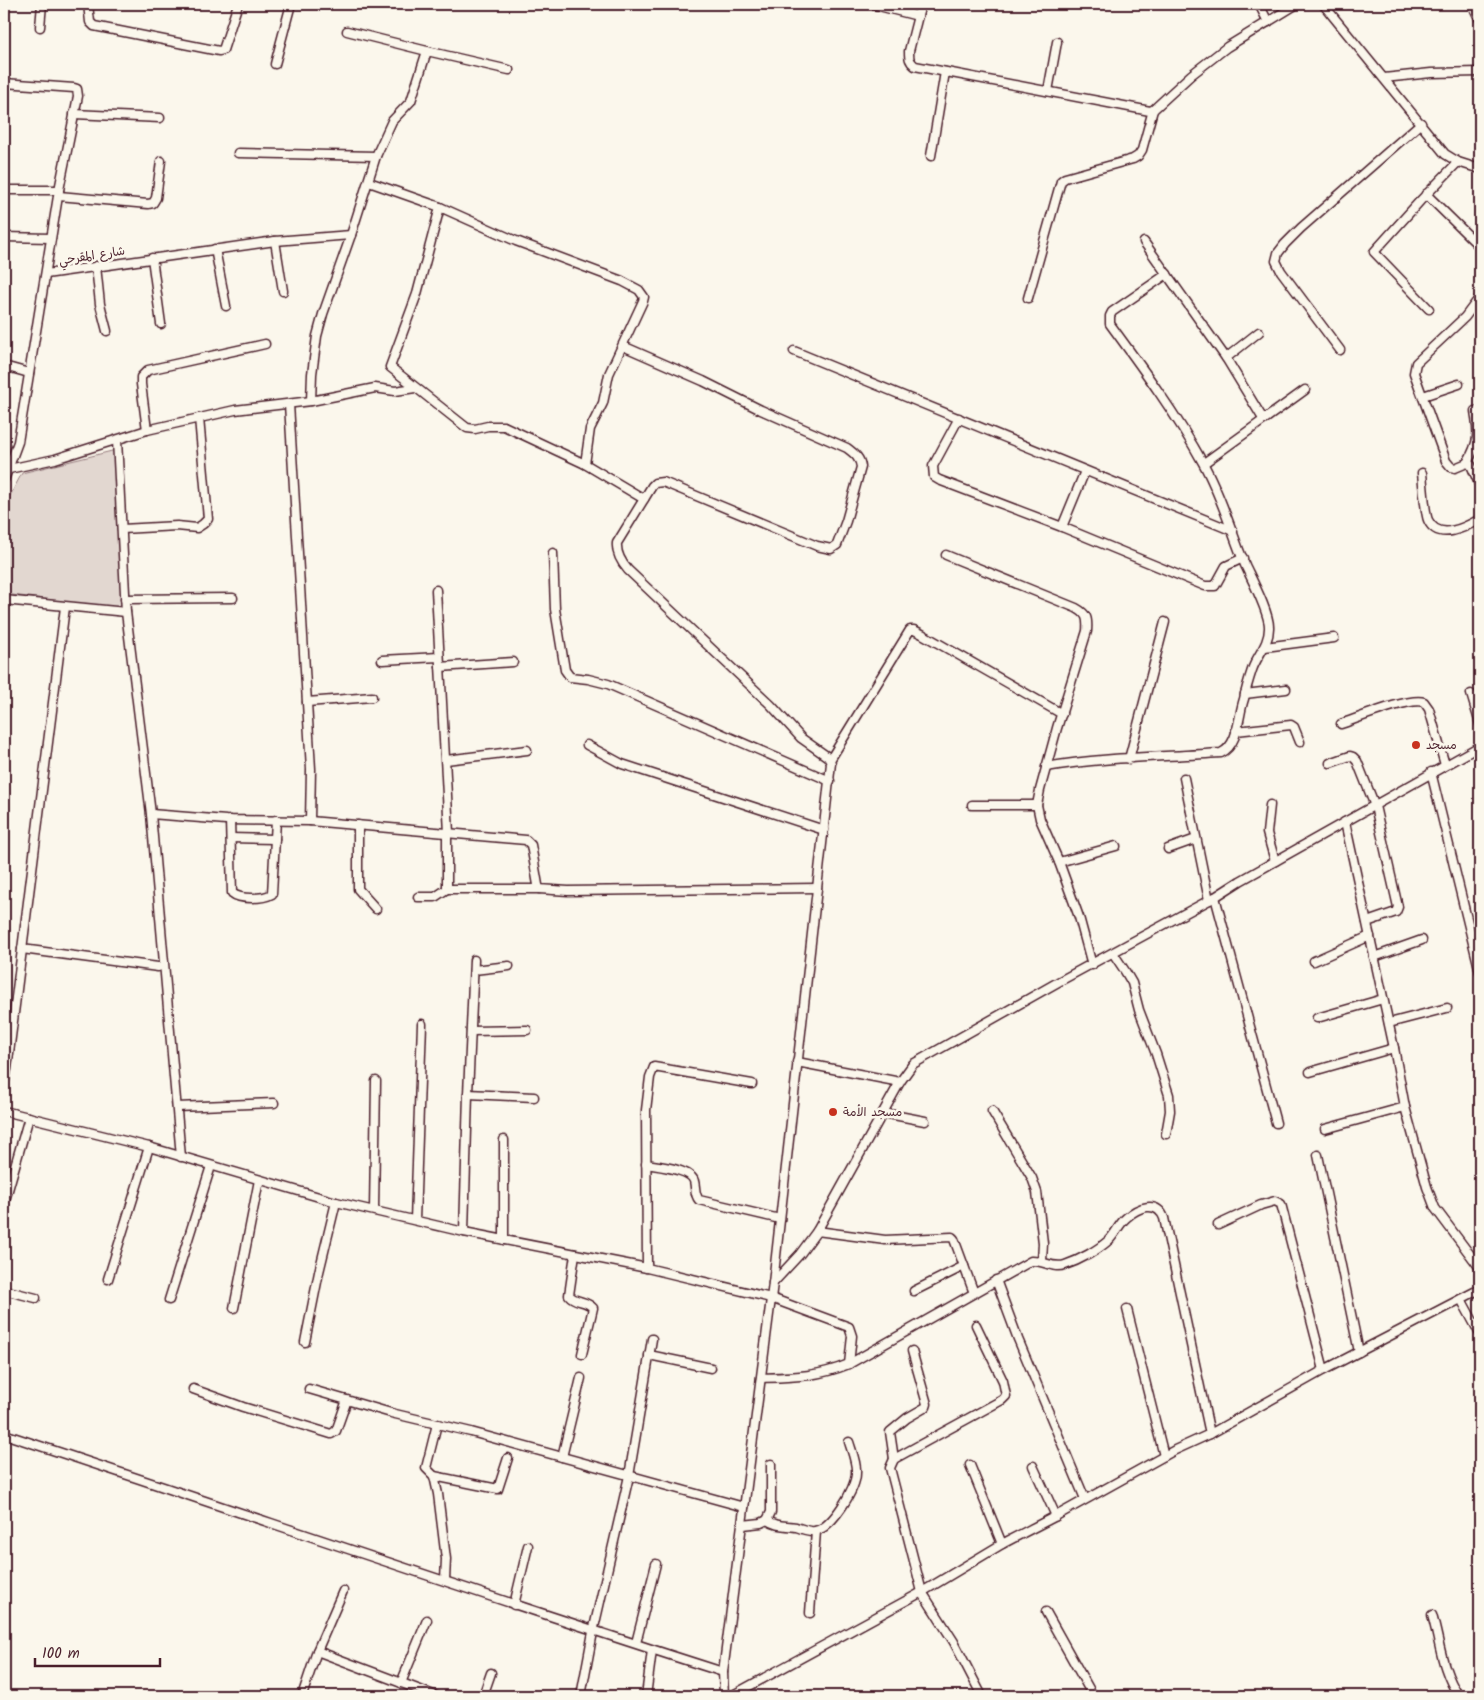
<svg xmlns="http://www.w3.org/2000/svg" width="1484" height="1700" viewBox="0 0 1484 1700" font-family="Kalam,'Playpen Sans Arabic',sans-serif">
  <style>
    .green { fill: #e2d7d0; stroke: #967b7e }
    .lines { fill: none; stroke-linecap: round; stroke-linejoin: round }
    .street-casing { stroke: #4a1f2b; stroke-width: 11 }
    .street { stroke: #fbf7ec; stroke-width: 8 }
    .poi-dot { fill: #c8321e; stroke: #fbf7ec; stroke-width: 2 }
    .labels { text-anchor: middle; dominant-baseline: central; stroke-width: 5; stroke-linejoin: round; paint-order: stroke }
    .street-label { font-size: 12px; fill: #4a1f2b; stroke: #fbf7ec }
    .poi-label { font-size: 12px; fill: #4a1f2b; stroke: #fbf7ec; text-anchor: start }
  </style>
  <rect width="100%" height="100%" fill="#fbf7ec"/>
  <filter id="ink" filterUnits="userSpaceOnUse"><feTurbulence type="fractalNoise" baseFrequency=".02" numOctaves="2"/><feDisplacementMap in="SourceGraphic" scale="10" xChannelSelector="R" yChannelSelector="G"/><feConvolveMatrix kernelMatrix="1 2 1 2 8 2 1 2 1" color-interpolation-filters="sRGB"/></filter>
  <g filter="url(#ink)">
    <polygon class="green" points="116,450 123,609 4,594 4,507 22,473"/>
    <g class="lines">
      <defs>
        <g id="street">
          <polyline points="88,4 90,22 94,26 219,51 223,50 238,4"/>
          <polyline points="871,4 918,16"/>
          <path d="M 921,4 L 909,51 C 909,58 909,61 915,66 L 1150,111 L 1153,110 L 1191,75 L 1227,47 L 1297,4"/>
          <polyline points="1259,4 1268,22"/>
          <polyline points="1323,4 1445,154 1458,162 1480,169"/>
          <polyline points="1474,4 1475,10 1480,20"/>
          <polyline points="40,27 42,4"/>
          <polyline points="347,31 427,51"/>
          <polyline points="275,64 291,4"/>
          <polyline points="1384,78 1431,73 1480,72"/>
          <polyline points="4,83 74,88 77,89 78,96 59,190 18,442 4,480"/>
          <polyline points="1048,91 1057,42"/>
          <polyline points="74,114 160,118"/>
          <polyline points="238,153 376,156"/>
          <polyline points="931,156 945,72"/>
          <polyline points="369,182 440,207 516,241 622,281 639,290 644,297 643,301 609,374 603,403 590,429 585,464 644,499"/>
          <polyline points="4,190 59,190"/>
          <polyline points="1426,194 1480,247"/>
          <polyline points="59,196 148,204 153,203 156,198 161,161"/>
          <polyline points="440,207 417,294 390,367 467,428 475,429 488,426 504,426 585,464"/>
          <polyline points="4,237 51,238"/>
          <polyline points="275,241 283,291"/>
          <polyline points="1144,242 1226,358 1263,419"/>
          <polyline points="215,249 226,306"/>
          <polyline points="152,258 161,324"/>
          <polyline points="96,266 100,304 107,331"/>
          <polyline points="46,274 275,241 351,235"/>
          <polyline points="1028,298 1061,181 1065,178 1133,159 1138,156 1142,150 1153,110"/>
          <polyline points="1429,309 1374,252 1420,201 1458,162"/>
          <path d="M 623,346 L 703,381 L 761,410 L 847,448 C 855,454 860,458 861,467 L 846,521 L 837,545 L 831,549 L 817,546 L 663,482 L 655,483 L 652,486 L 617,543 C 616,554 621,562 628,570 L 771,705 L 801,738 L 828,757 L 831,763 L 773,1283 L 723,1672 L 724,1696"/>
          <polyline points="1340,350 1281,271 1276,261 1278,253 1285,244 1301,228 1421,123"/>
          <polyline points="794,351 1233,531"/>
          <polyline points="1226,358 1259,332"/>
          <polyline points="4,366 29,373"/>
          <polyline points="1423,396 1459,384"/>
          <polyline points="311,401 312,374 317,336 323,314 351,235 376,156 392,121 411,101 427,51 509,70"/>
          <polyline points="289,404 311,769 310,821"/>
          <path d="M 1475,411 C 1479,434 1479,442 1467,463 L 1455,468 L 1451,467 L 1446,461 L 1414,373 L 1416,363 L 1465,317 L 1480,297"/>
          <polyline points="959,418 933,466 934,477 939,480 1062,527 1205,586 1215,586 1226,566 1243,558"/>
          <polyline points="147,430 141,384 141,377 148,370 265,344"/>
          <polyline points="117,440 126,612 151,814 181,1157"/>
          <polyline points="1204,463 1305,390"/>
          <polyline points="1467,463 1471,465 1480,486"/>
          <polyline points="9,469 55,459 147,430 235,410 311,401 375,388 395,391 415,388"/>
          <path d="M 1422,473 C 1423,482 1425,514 1428,520 C 1438,542 1466,527 1480,519"/>
          <polyline points="1062,527 1085,471"/>
          <polyline points="122,529 177,526 197,528 203,524 208,519 199,418"/>
          <polyline points="553,553 555,609 565,670 570,677 588,679 608,684 830,781"/>
          <path d="M 946,555 L 1076,608 C 1087,614 1088,618 1087,631 L 1057,728 L 1040,790 L 1037,805 L 1040,819 L 1059,862 L 1079,917 L 1092,965"/>
          <polyline points="436,590 449,833"/>
          <polyline points="125,599 233,598"/>
          <polyline points="4,600 126,612"/>
          <polyline points="1265,647 1334,638"/>
          <polyline points="382,660 439,657"/>
          <polyline points="440,667 513,662"/>
          <polyline points="1245,694 1286,689"/>
          <polyline points="1471,694 1480,724"/>
          <polyline points="307,702 372,697"/>
          <path d="M 1341,724 C 1359,718 1409,697 1424,702 L 1429,709 L 1445,765"/>
          <polyline points="1236,731 1291,725 1294,727 1300,742"/>
          <polyline points="587,745 622,764 824,830"/>
          <polyline points="1129,759 1165,622"/>
          <polyline points="446,760 527,750"/>
          <polyline points="830,760 910,630 914,630 922,634 1062,714"/>
          <polyline points="1330,763 1350,756 1353,757 1357,761 1375,806 1398,907 1396,912 1367,922"/>
          <path d="M 1046,767 C 1103,757 1163,757 1221,753 C 1239,745 1238,716 1244,699 C 1246,689 1249,679 1252,670 C 1257,655 1269,645 1269,628 C 1270,614 1252,580 1245,565 C 1231,531 1221,495 1203,463 C 1176,414 1143,369 1110,324 L 1110,316 L 1112,312 L 1167,274"/>
          <polyline points="1431,772 1480,972"/>
          <polyline points="1184,778 1209,900"/>
          <polyline points="972,805 1037,805"/>
          <polyline points="1270,805 1267,833 1275,861"/>
          <polyline points="151,814 226,820 310,821 526,840 531,845 538,885 539,889 568,891 817,888"/>
          <path d="M 230,820 L 232,893 C 240,900 263,899 272,894 L 276,820"/>
          <polyline points="1345,822 1394,1048 1405,1107 1427,1187 1435,1208 1480,1268"/>
          <polyline points="358,825 358,889 376,909"/>
          <polyline points="447,833 447,889 539,889"/>
          <polyline points="231,838 275,839"/>
          <polyline points="1168,849 1196,839"/>
          <polyline points="1059,862 1116,846"/>
          <polyline points="418,897 435,897 447,889"/>
          <polyline points="1215,897 1276,1123"/>
          <polyline points="22,949 158,967"/>
          <polyline points="1113,953 1125,971 1132,983 1139,1010 1156,1054 1169,1095 1170,1111 1166,1134"/>
          <polyline points="1374,957 1422,940"/>
          <polyline points="1314,961 1370,936"/>
          <polyline points="474,970 509,966"/>
          <polyline points="1317,1018 1383,999"/>
          <polyline points="1389,1023 1447,1008"/>
          <polyline points="471,1031 527,1030"/>
          <polyline points="797,1062 900,1082"/>
          <polyline points="1310,1072 1394,1048"/>
          <polyline points="4,1085 7,1069 65,607"/>
          <polyline points="468,1094 534,1097"/>
          <polyline points="177,1107 274,1103"/>
          <polyline points="4,1111 149,1147 336,1202 464,1232 647,1268 771,1298 849,1327 852,1336 849,1364"/>
          <polyline points="992,1111 1032,1178 1037,1192 1043,1243 1042,1261"/>
          <polyline points="883,1113 925,1121"/>
          <polyline points="1325,1129 1405,1107"/>
          <polyline points="504,1140 504,1240"/>
          <polyline points="1318,1155 1359,1352"/>
          <path d="M 646,1164 C 657,1166 691,1169 694,1181 C 696,1188 694,1194 699,1200 L 780,1219"/>
          <polyline points="4,1204 29,1117"/>
          <polyline points="374,1210 376,1081"/>
          <polyline points="415,1220 422,1024"/>
          <polyline points="1218,1225 1261,1205 1275,1201 1281,1204 1324,1370"/>
          <polyline points="817,1231 885,1240 952,1237 954,1239 974,1293"/>
          <polyline points="464,1232 468,1094 474,960"/>
          <path d="M 575,1254 L 569,1295 C 575,1303 587,1300 593,1308 L 582,1354"/>
          <polyline points="647,1268 646,1110 650,1077 654,1067 752,1084"/>
          <polyline points="108,1279 149,1147"/>
          <polyline points="996,1280 1018,1339 1085,1499"/>
          <polyline points="773,1283 800,1254 817,1231 900,1082 913,1064 1060,981 1215,897 1240,881 1480,746"/>
          <polyline points="4,1290 36,1298"/>
          <polyline points="914,1291 964,1266"/>
          <polyline points="1461,1299 1480,1334"/>
          <polyline points="169,1300 211,1166"/>
          <polyline points="234,1308 259,1180"/>
          <polyline points="1127,1309 1164,1456"/>
          <polyline points="976,1325 1003,1381 1006,1396 1002,1400 894,1459 890,1468 922,1592 954,1642 982,1696"/>
          <polyline points="305,1342 319,1272 336,1202"/>
          <polyline points="649,1355 711,1368"/>
          <path d="M 761,1378 C 794,1377 817,1377 849,1364 L 1031,1261 C 1043,1260 1053,1269 1065,1265 C 1080,1260 1098,1250 1109,1240 C 1116,1233 1119,1224 1126,1218 C 1138,1207 1157,1200 1164,1218 L 1210,1434"/>
          <polyline points="193,1389 243,1407 331,1434 336,1431 347,1400"/>
          <polyline points="309,1389 391,1413 471,1432 744,1507"/>
          <polyline points="437,1424 426,1468 434,1476 438,1494 446,1559 445,1580"/>
          <path d="M 4,1434 C 244,1513 483,1596 723,1672"/>
          <polyline points="562,1457 581,1378"/>
          <polyline points="894,1459 890,1432 907,1418 926,1407 927,1404 912,1351"/>
          <polyline points="970,1465 1002,1544"/>
          <polyline points="1033,1466 1056,1516"/>
          <polyline points="434,1476 498,1489 508,1458"/>
          <path d="M 767,1520 C 777,1527 785,1525 796,1527 C 803,1529 809,1532 815,1531 C 832,1528 856,1489 856,1473 C 857,1463 852,1452 849,1442"/>
          <polyline points="743,1525 761,1523 767,1520 771,1512 771,1464"/>
          <polyline points="514,1605 528,1546"/>
          <polyline points="1046,1612 1093,1696"/>
          <polyline points="810,1613 816,1531"/>
          <path d="M 1432,1615 C 1440,1643 1442,1672 1459,1696"/>
          <polyline points="636,1643 656,1564"/>
          <polyline points="317,1651 436,1696"/>
          <polyline points="401,1683 427,1620"/>
          <polyline points="302,1696 317,1651 343,1591"/>
          <polyline points="483,1696 491,1673"/>
          <polyline points="581,1696 593,1632 629,1476 652,1339"/>
          <polyline points="646,1696 652,1650"/>
          <polyline points="731,1696 922,1592 1002,1544 1056,1516 1175,1450 1210,1434 1324,1370 1480,1289"/>
        </g>
      </defs>
      <use href="#street" class="street-casing"/>
      <use href="#street" class="street"/>
    </g>
  </g>
  <g class="poi-dot">
    <circle cx="1416" cy="745" r="5"/>
    <circle cx="833" cy="1112" r="5"/>
  </g>
  <g class="labels">
    <g class="street-label">
      <text transform="translate(92 256) rotate(-9)">شارع المقرحي</text>
    </g>
    <g class="poi-label">
      <text x="1426" y="745">مسجد</text>
      <text x="843" y="1112">مسجد الأمة</text>
    </g>
  </g>
  <rect width="1484" height="1700" fill="none" stroke="#fbf7ec" stroke-width="20"/>
  <rect x="10" y="10" width="1464" height="1680" fill="none" stroke="#4a1f2b" stroke-width="2" filter="url(#ink)"/>
  <path d="M35 1658v8h125v-8" fill="none" stroke="#4a1f2b" stroke-width="2.5"/>
  <text x="42" y="1658" font-size="15" fill="#4a1f2b" stroke="#fbf7ec" stroke-width="4" paint-order="stroke">100 m</text>
</svg>
